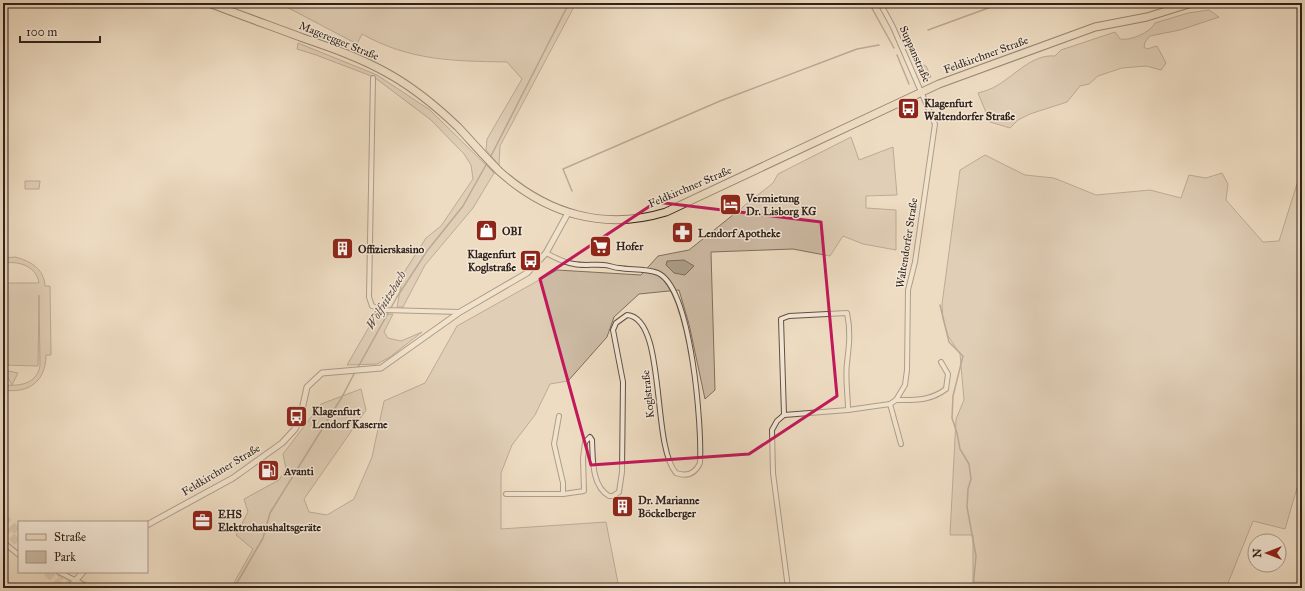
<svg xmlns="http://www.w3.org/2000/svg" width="1305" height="591" viewBox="0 0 1305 591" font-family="'IM FELL Great Primer',serif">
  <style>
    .green { fill: #cebca6; stroke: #7f6f60 }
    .water { fill: #ad9d89; stroke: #7b6c5d }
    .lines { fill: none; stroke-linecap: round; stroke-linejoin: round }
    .stream { stroke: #7b6c5d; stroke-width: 1.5 }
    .motorway-tunnel { stroke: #c8b7a1; stroke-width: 8; stroke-dasharray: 8 4; stroke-linecap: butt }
    .minor-casing { stroke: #605045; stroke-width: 6 }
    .tertiary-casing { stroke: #605045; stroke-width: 7 }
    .primary-casing { stroke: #30221b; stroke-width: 9 }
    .minor { stroke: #f4e8d7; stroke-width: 4 }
    .tertiary { stroke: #f4e8d7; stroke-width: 5 }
    .primary { stroke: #eedcc2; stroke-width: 7 }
    .marked { fill: none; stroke: #c2185b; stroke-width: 3; stroke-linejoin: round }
    .labels { text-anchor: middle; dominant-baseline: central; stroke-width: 3; stroke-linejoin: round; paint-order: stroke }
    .street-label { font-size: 11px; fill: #30221b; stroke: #f4e8d7 }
    .poi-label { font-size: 11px; font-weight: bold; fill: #30221b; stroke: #f4e8d7; text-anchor: start }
    .water-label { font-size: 12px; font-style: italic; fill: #5c4d42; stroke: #f4e8d7 }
  </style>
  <rect width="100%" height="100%" fill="#eedcc2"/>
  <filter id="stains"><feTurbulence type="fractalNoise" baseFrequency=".005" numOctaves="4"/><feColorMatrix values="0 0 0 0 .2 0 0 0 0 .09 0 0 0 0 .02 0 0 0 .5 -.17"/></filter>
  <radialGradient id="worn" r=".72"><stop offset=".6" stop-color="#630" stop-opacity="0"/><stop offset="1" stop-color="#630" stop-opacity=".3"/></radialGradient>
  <g class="green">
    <path d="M 279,3 L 576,3 L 500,146 L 499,165 L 486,150 L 487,139 L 522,79 L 507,62 C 454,61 410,61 362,34 L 357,44 Z"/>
    <path d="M 1209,10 L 1219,17 L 1180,30 L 1150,36 L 1145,42 L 1144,47 L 1147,49 L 1157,46 L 1166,63 L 1161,70 L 1146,66 L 1122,68 L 1098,76 L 1089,84 L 1080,86 L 1067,102 L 1030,114 L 1018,120 L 1010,128 L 990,122 L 978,93 C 985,91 992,89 998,85 C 1016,74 1033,54 1055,56 L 1061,50 L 1115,32 L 1120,39 C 1130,41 1150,33 1155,23 L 1188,13 Z"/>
    <polygon points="298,43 377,75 430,110 494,173 473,208 425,265 403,307 397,307 403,274 426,238 441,226 473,179 471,165 464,154 431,120 374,77 316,55 297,49"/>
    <polygon points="921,64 926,66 931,77 924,79 917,66"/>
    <polygon points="851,137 859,160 893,147 897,195 866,196 866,208 896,210 896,250 863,244 843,236 830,256 793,249 711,252 715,390 705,399 689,324 679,290 639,294 614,317 607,337 568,381 550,384 535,415 512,445 501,473 501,529 606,522 619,588 231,588 253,549 236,535 248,512 244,499 279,480 286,469 283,454 321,404 361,389 366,410 304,499 309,512 327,515 354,499 372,457 384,401 425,383 457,326 557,270 641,275 658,256 689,250 773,183 778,174"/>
    <polygon points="985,155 1025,175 1054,178 1096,195 1150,190 1181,198 1189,175 1206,178 1222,173 1228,184 1226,200 1263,242 1279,241 1302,168 1302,452 1299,458 1302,460 1302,471 1285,529 1253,521 1226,588 1138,588 1134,585 973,582 973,535 950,535 956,419 964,400 960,354 948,336 943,319 942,304 960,170"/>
    <polygon points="25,181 40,181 39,189 25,189"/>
    <path d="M 15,257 C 31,261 44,269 45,286 L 50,286 L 51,355 L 46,355 C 46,381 29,394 3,390 L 3,385 C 19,386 36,385 40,366 L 39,295 L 38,366 L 3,365 L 3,283 L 39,283 C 36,265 18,261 3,263 L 3,258 Z"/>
    <polygon points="393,314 384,332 388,338 401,341 422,332 390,357 377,364 347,365 376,315"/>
    <polygon points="9,371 18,373 12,385 5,373"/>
  </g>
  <polygon class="water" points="684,260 694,266 685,275 674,273 666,265 667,261"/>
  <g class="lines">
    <g class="stream">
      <polyline points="869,3 894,48"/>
      <polyline points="928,30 1002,3"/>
      <polyline points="897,55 909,84"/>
      <polyline points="490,158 569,3"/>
      <polyline points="572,191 563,169 720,101 857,49 879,45"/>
      <polyline points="940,305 949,342 963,356 953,396 952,418 957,433 960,449 969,464 971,479 968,489 967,507 976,556 973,588"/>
      <polyline points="357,369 397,297 427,251 463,206 487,163"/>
      <polyline points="234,588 263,538 270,513 342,397 355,372"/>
    </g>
    <g class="motorway-tunnel">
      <polyline points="3,517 19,533"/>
      <polyline points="3,528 19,544"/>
      <polyline points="47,572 62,588"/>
      <polyline points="59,572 74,588"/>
    </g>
    <defs>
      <g id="minor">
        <polyline points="373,78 369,297 372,306 384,310 460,312"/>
        <path d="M 896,400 C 916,400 930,401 946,389 L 948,374 L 941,362"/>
        <polyline points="890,404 901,444"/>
        <path d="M 784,415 L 781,319 L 789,316 L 847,313 C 851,331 849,346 847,363 C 845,378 848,395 848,410"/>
        <polyline points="559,416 554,444 563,483 563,494"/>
        <path d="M 506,494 L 563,494 L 584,491 L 583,458 L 585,442 L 590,437 L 592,440 C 593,457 591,486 609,496 L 613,496 L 619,492 L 622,472 L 623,382 L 613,330 L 616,323 L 627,315 C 667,318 651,445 676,473 C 687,477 695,474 700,463 C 702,428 692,289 658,273 C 646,268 631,270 619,268 C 614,268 609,265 604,265 C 594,264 584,266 574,264 C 564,263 554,257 546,253"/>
        <polyline points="3,542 19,555"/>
        <polyline points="59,572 90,588"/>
        <polyline points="788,588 773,473 772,430 777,421 784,415 848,410 890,404 896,400 905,385 907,370 908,290 915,262 935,124 893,27 880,3"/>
      </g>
      <g id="tertiary">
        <polyline points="147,525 233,478 282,443 295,429 300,419 307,387 322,373 381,368 460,312 527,273 546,253 568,213"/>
        <polyline points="69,588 83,572"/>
      </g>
      <path id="primary" d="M 209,3 C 240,15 271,26 303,38 C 332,48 361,58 389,74 C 414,88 437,107 458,127 C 472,142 485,157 499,171 C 547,214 604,231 666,212 L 939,84 L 1095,27 L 1147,17 L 1192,3"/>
    </defs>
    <use href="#minor" class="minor-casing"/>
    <use href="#tertiary" class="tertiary-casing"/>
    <use href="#primary" class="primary-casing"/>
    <use href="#minor" class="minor"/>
    <use href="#tertiary" class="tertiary"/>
    <use href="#primary" class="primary"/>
  </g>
  <path d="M0 0H1305V591H0ZM 656,202 L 821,222 L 837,396 L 749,454 L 591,465 L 540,279 Z" fill="#eedcc2" fill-opacity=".55" fill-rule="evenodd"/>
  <path class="marked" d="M 656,202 L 821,222 L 837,396 L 749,454 L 591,465 L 540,279 Z"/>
  <defs>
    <symbol id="bus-square" viewBox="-11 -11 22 22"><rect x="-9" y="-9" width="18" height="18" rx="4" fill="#8f2418" stroke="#f4e8d7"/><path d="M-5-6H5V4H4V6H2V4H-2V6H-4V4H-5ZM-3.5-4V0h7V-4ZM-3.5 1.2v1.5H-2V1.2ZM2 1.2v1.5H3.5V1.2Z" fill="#fff"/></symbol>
    <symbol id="hotel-square" viewBox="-11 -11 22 22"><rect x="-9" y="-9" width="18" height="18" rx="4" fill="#8f2418" stroke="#f4e8d7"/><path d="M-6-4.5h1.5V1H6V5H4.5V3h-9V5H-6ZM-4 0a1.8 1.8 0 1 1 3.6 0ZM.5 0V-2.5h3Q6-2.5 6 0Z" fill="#fff"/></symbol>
    <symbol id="shop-square" viewBox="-11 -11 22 22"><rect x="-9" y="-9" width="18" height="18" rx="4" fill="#8f2418" stroke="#f4e8d7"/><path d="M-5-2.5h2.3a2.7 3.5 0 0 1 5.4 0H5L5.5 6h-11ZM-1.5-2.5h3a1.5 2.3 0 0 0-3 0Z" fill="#fff"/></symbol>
    <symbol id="pharmacy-square" viewBox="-11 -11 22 22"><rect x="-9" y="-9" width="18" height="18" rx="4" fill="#8f2418" stroke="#f4e8d7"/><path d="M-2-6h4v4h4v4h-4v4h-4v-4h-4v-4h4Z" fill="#fff"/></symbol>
    <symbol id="supermarket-square" viewBox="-11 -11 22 22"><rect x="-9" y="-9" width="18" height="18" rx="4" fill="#8f2418" stroke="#f4e8d7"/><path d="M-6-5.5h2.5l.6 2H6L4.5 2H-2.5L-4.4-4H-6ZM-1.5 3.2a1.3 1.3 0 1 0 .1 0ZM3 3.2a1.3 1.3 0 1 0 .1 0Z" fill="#fff"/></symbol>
    <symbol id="building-square" viewBox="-11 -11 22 22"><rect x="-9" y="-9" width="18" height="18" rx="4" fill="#8f2418" stroke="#f4e8d7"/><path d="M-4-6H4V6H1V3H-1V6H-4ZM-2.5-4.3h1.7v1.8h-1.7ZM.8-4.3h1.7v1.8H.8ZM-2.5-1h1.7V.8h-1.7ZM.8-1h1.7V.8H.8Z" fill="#fff"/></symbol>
    <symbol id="fuel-square" viewBox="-11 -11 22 22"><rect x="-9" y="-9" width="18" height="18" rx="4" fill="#8f2418" stroke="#f4e8d7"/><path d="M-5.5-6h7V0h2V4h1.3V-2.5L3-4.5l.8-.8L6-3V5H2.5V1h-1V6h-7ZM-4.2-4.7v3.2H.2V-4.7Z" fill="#fff"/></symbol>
    <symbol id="office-square" viewBox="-11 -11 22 22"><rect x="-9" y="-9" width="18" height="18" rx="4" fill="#8f2418" stroke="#f4e8d7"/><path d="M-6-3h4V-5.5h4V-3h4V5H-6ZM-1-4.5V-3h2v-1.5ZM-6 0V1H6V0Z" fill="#fff"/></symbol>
  </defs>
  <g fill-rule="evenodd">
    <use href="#bus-square" x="896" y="96" width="25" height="25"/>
    <use href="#hotel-square" x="718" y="192" width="25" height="25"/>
    <use href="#shop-square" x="474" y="218" width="25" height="25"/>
    <use href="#pharmacy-square" x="670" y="220" width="25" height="25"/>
    <use href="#supermarket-square" x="588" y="234" width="25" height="25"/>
    <use href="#building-square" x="330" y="236" width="25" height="25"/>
    <use href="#bus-square" x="518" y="248" width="25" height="25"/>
    <use href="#bus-square" x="284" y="404" width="25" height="25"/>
    <use href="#fuel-square" x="256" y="458" width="25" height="25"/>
    <use href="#building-square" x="610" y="494" width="25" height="25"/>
    <use href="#office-square" x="190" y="508" width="25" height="25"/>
  </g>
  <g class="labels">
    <g class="street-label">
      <text transform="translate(339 41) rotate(22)">Mageregger Straße</text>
      <text transform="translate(915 54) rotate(66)">Suppanstraße</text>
      <text transform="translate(986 55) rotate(-20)">Feldkirchner Straße</text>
      <text transform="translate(690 187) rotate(-23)">Feldkirchner Straße</text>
      <text transform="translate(907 243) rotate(-81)">Waltendorfer Straße</text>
      <text transform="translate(648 394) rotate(-96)">Koglstraße</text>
      <text transform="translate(221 470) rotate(-31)">Feldkirchner Straße</text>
    </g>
    <g class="poi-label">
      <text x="924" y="103">Klagenfurt<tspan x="924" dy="13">Waltendorfer Straße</tspan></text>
      <text x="746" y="198">Vermietung<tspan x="746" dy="13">Dr. Lisborg KG</tspan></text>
      <text x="502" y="231">OBI</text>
      <text x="698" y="233">Lendorf Apotheke</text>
      <text x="616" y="246">Hofer</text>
      <text x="358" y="249">Offizierskasino</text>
      <text x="516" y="254" text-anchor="end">Klagenfurt<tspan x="516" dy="13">Koglstraße</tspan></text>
      <text x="312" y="411">Klagenfurt<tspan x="312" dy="13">Lendorf Kaserne</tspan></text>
      <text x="284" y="471">Avanti</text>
      <text x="638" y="500">Dr. Marianne<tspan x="638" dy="13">Böckelberger</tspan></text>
      <text x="218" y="514">EHS<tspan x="218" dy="13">Elektrohaushaltsgeräte</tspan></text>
    </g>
    <g class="water-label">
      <text transform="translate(386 300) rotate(-59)">Wölfnitzbach</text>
    </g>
  </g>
  <rect width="1305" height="591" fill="none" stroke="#eedcc2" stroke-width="16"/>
  <rect x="4" y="4" width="1297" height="583" fill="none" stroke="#30221b" stroke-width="2"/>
  <rect x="8" y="8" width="1289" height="575" fill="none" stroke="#30221b"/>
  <rect x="18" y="521" width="130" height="52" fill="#f4e8d7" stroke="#a6998c"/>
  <rect x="26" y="534" width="20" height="6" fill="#eedcc2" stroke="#a6998c"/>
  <text x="54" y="541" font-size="12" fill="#30221b">Straße</text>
  <rect x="26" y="551" width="20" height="12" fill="#cebca6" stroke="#a6998c"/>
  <text x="54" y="561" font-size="12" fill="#30221b">Park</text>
  <g transform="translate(1267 553) rotate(270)"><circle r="19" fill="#f4e8d7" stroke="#a6998c"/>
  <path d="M0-3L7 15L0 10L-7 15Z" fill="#8f2418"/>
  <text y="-6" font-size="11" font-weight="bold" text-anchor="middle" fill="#30221b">N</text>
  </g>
  <path d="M20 36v6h80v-6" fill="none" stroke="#30221b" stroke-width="2"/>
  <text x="26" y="36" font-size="12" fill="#30221b" stroke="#f4e8d7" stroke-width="3" paint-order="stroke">100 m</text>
  <rect width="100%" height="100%" filter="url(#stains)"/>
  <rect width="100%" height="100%" fill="url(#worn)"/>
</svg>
